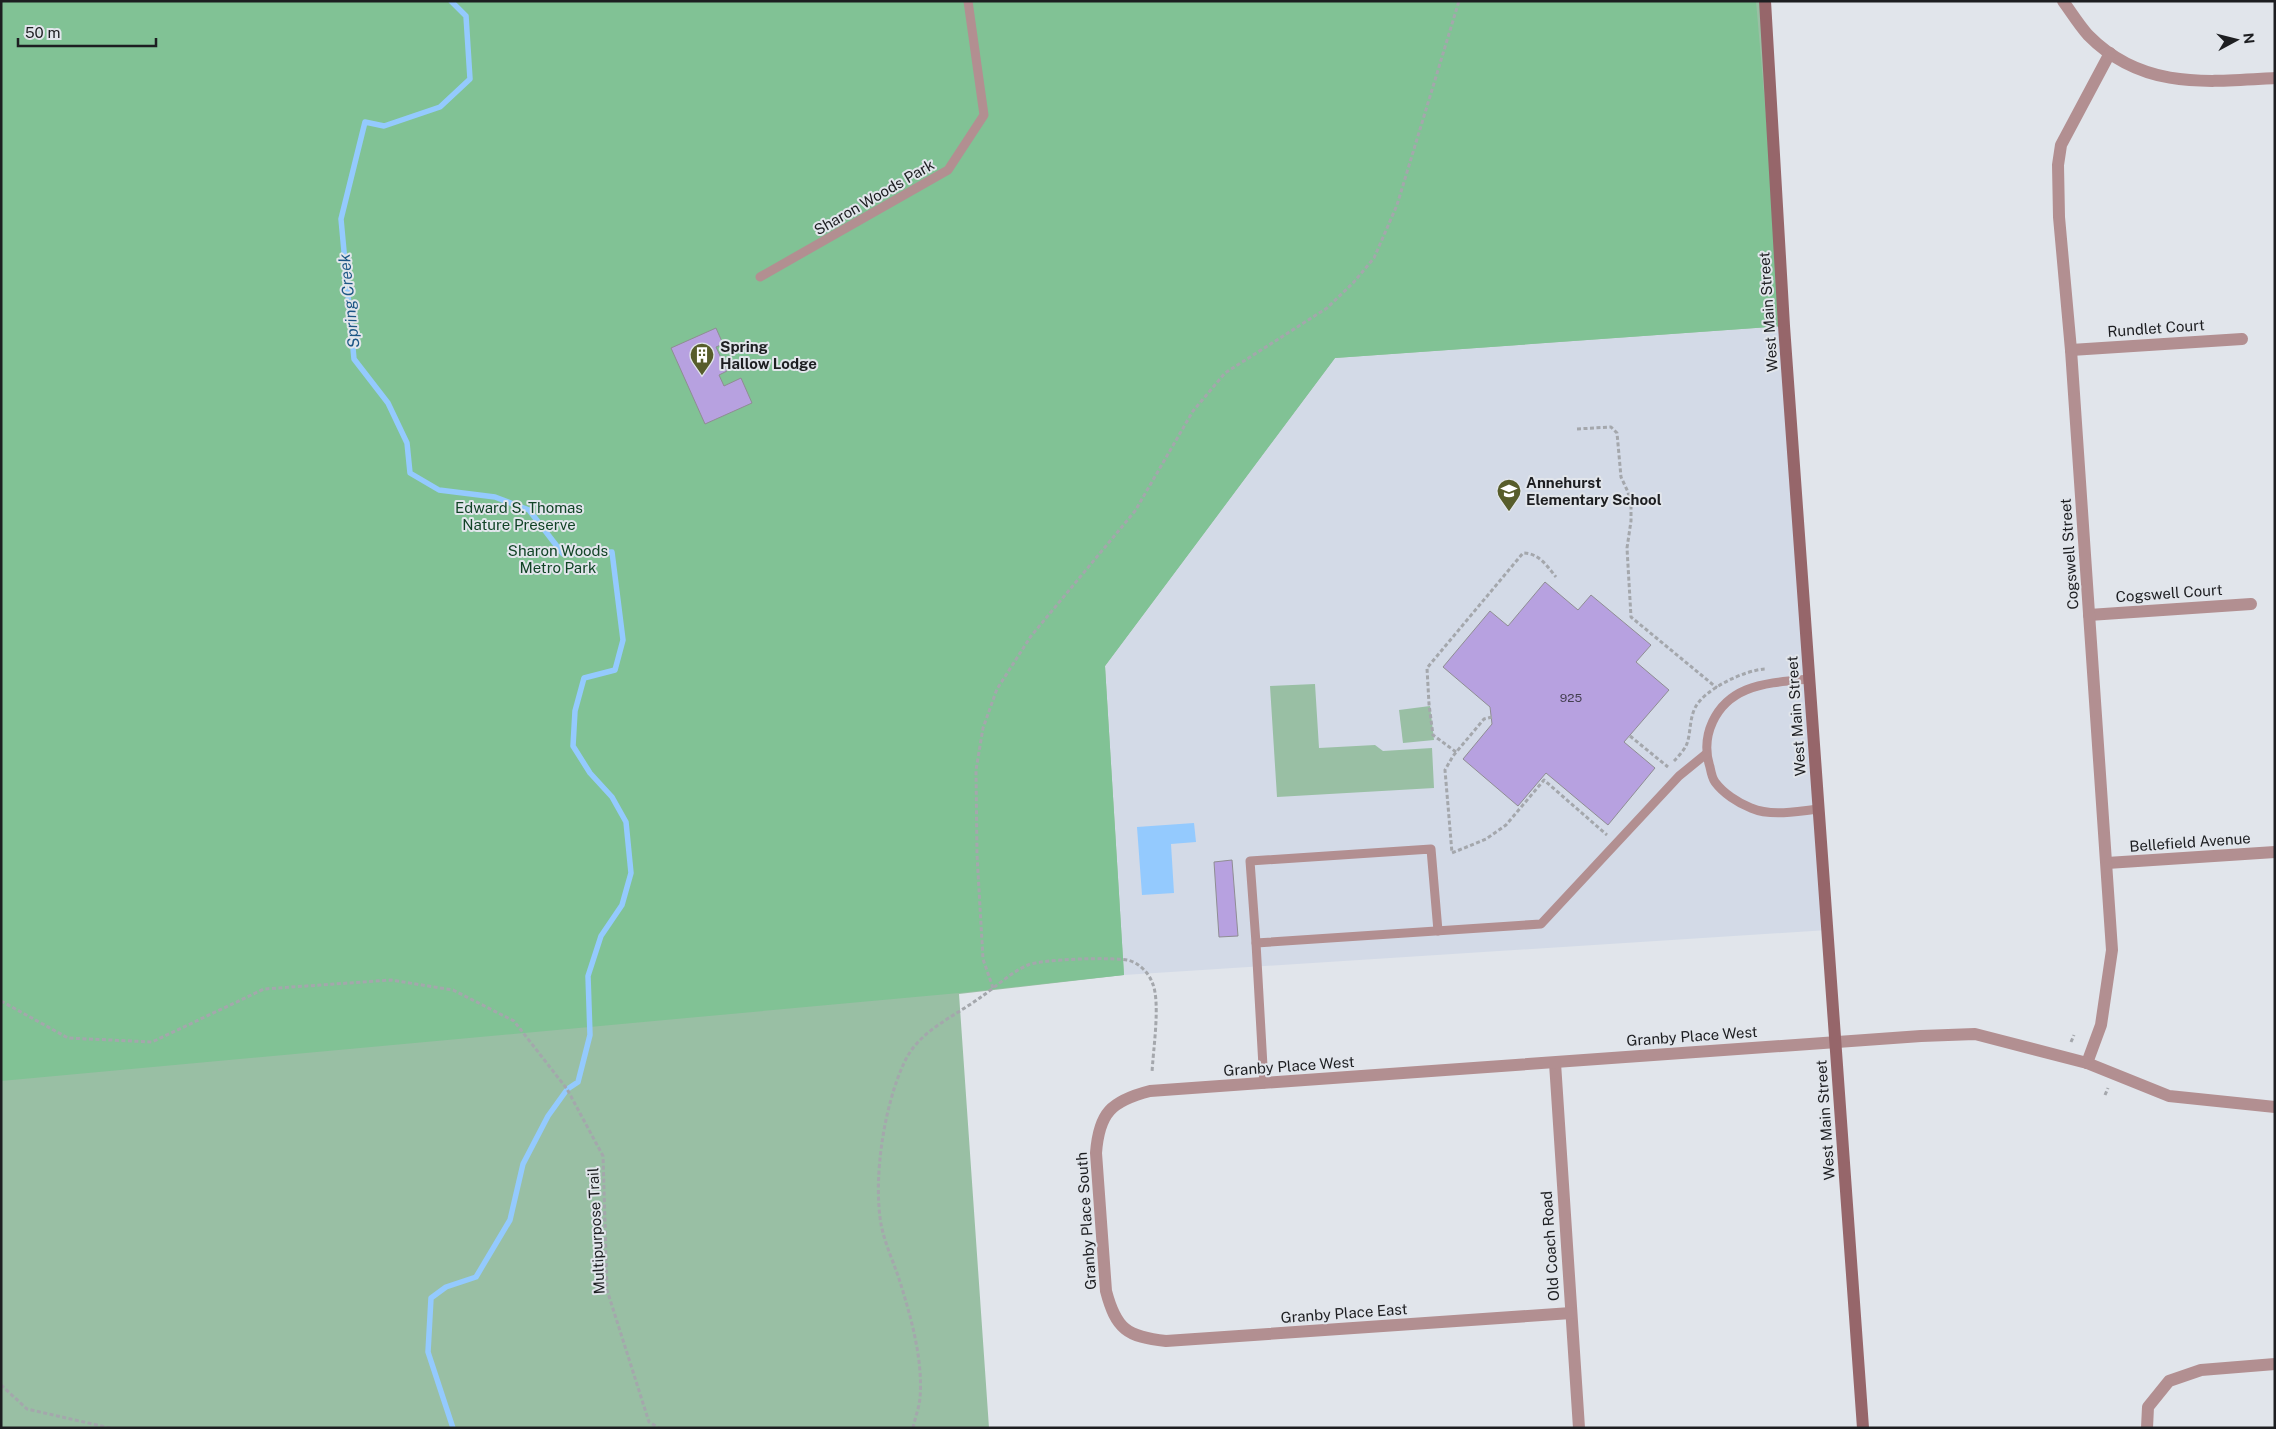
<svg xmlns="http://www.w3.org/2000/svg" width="2276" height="1429" viewBox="0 0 2276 1429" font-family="'Public Sans',sans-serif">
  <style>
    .built { fill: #d3dae7 }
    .green { fill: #99bfa4 }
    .forest { fill: #81c295 }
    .water { fill: #94cafe }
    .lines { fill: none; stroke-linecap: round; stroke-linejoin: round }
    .stream { stroke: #94cafe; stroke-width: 5.5 }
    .building { fill: #b7a1e0; stroke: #8f8d93 }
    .path { stroke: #a4a7ac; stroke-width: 3; stroke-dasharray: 4 2.5; stroke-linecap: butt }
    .service { stroke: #b28f91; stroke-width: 9 }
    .minor { stroke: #b28f91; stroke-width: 12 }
    .secondary { stroke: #96666a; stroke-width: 12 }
    .labels { text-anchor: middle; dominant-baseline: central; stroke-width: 4; stroke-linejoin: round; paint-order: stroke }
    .number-label { font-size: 12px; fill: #443f51 }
    .street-label { font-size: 15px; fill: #1d1e21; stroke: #e1e5eb }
    .poi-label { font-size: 15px; font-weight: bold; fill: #1d1e21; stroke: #e1e5eb; text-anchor: start }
    .park-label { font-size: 15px; fill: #114326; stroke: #e1e5eb }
    .water-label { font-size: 16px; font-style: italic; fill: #1c5685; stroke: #e1e5eb }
  </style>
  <rect width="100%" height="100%" fill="#e1e5eb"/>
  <polygon class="built" points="1784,326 1828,930 1124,975 1105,666 1335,358"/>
  <g class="green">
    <polygon points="1,1 1765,1 1784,326 1335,358 1105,666 1124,975 959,994 989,1428 1,1428"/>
    <polygon points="1315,684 1319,748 1375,745 1383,751 1432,748 1434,788 1277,797 1270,686"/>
    <polygon points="1430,706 1434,740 1403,743 1399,710"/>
  </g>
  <polygon class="forest" points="1,1 1756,1 1784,326 1335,358 1105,666 1124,975 959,993 1,1081"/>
  <polygon class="water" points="1194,823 1196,842 1171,844 1174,893 1142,895 1137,827"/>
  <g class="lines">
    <g class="stream">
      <polyline points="451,1 466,16 470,79 440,107 384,126 365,122 341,219 354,359 388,403 407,443 410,473 439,490 495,497 529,510 563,554 612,552 623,640 615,670 584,678 575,711 573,746 590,773 612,797 626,822 631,873 622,905 601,936 588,976 590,1035 578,1082 569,1088"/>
      <polyline points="453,1428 428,1352 431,1298 446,1287 476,1277 510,1220 523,1164 548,1116 566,1091"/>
    </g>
  </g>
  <g class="building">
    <polygon points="716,328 723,344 716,347 727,371 719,375 724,386 741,378 752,403 705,424 671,348"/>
    <polygon points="1545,582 1578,610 1591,595 1651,645 1636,662 1669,690 1624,742 1655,768 1608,825 1546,773 1518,806 1463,759 1492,724 1490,707 1443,667 1490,611 1508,626"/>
    <polygon points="1232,860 1238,936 1219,937 1214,862"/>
  </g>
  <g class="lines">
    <g class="path">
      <polyline points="1577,429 1611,427 1617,433 1621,477 1628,492 1631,506 1631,521 1627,548 1631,617 1717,688"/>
      <polyline points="1492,717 1484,719 1453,756 1445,770 1452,853 1486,839 1506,825 1544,780 1607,835"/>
      <polyline points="1630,736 1668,767"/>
      <path d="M 1456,752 L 1433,735 L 1429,704 L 1427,668 L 1523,553 C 1539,553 1547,566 1556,577"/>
      <path d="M 1674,761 C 1678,757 1683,751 1686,746 C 1691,735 1689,720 1695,708 C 1704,689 1745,670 1765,669"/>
      <polyline points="993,988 983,959 977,855 976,770 983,728 997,689 1031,636 1135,511 1193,411 1225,373 1327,308 1353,283 1374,258 1397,205 1459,1"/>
      <polyline points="1,1001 68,1038 152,1042 264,989 391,980 453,990 514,1021 567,1089 603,1156 607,1290 649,1422 659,1428"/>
      <polyline points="2071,1042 2074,1035"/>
      <polyline points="2105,1095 2108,1088"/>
      <polyline points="1,1385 27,1409 110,1428"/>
      <path d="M 913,1428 C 915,1418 919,1408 920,1398 C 923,1361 912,1321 901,1285 C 895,1265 885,1245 881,1224 C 873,1178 884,1106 904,1063 C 919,1030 954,1017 981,997 C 994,988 1013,971 1028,965 C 1043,959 1110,957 1127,960 C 1138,962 1148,972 1152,982 C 1161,1001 1153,1050 1152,1073"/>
    </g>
    <g class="service">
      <polyline points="760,277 948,170 984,115 968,1"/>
      <path d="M 1810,679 C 1789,681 1766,682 1746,690 C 1715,703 1700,736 1710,767 C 1711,772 1712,778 1715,782 C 1723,793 1738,803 1751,808 C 1772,817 1798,811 1819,809"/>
      <polyline points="1256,943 1250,861 1431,849 1438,931"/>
      <polyline points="1264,1084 1256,943 1541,924 1679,776 1706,754"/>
    </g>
    <g class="minor">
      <path d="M 2063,1 C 2071,12 2079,25 2088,35 C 2142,90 2206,82 2275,78"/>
      <polyline points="2071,350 2242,339"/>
      <polyline points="2089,615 2251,604"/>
      <polyline points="2107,863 2275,852"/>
      <polyline points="1555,1063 1579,1428"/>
      <polyline points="2087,1063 2101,1025 2112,950 2071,350 2059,217 2058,165 2061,145 2110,53"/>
      <path d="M 1571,1313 L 1166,1341 C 1127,1337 1116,1329 1106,1291 L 1096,1153 C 1099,1113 1111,1101 1150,1091 L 1921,1036 L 1975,1034 L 2087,1063 L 2169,1096 L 2275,1107"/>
      <polyline points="2147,1428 2148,1407 2169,1381 2201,1370 2275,1364"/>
    </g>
    <polyline class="secondary" points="1765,1 1784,326 1863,1428"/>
  </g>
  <defs>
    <symbol id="building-pin" viewBox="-11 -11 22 30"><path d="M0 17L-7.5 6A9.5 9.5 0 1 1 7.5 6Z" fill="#575d2b" stroke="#e1e5eb"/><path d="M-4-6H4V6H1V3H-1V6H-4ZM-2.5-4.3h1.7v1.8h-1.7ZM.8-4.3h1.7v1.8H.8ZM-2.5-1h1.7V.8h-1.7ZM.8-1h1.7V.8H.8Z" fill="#fff"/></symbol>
    <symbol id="school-pin" viewBox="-11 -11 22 30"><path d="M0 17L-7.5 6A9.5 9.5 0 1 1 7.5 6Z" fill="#575d2b" stroke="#e1e5eb"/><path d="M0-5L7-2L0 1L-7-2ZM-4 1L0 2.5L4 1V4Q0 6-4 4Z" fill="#fff"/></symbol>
  </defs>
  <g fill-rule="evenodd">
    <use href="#building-pin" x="688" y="341" width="28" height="38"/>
    <use href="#school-pin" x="1495" y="477" width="28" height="38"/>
  </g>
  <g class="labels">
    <g class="number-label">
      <text x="1571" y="698">925</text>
    </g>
    <g class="street-label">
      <text transform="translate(874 197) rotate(-30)">Sharon Woods Park</text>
      <text transform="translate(1768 312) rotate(-94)">West Main Street</text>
      <text transform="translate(2156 328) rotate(-4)">Rundlet Court</text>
      <text transform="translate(2069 554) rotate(-94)">Cogswell Street</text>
      <text transform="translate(2169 593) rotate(-4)">Cogswell Court</text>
      <text transform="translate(1796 716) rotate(-94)">West Main Street</text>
      <text transform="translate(2190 842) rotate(-4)">Bellefield Avenue</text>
      <text transform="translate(1692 1036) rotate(-4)">Granby Place West</text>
      <text transform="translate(1289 1066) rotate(-4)">Granby Place West</text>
      <text transform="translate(1825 1120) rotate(-94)">West Main Street</text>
      <text transform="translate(1086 1221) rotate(-94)">Granby Place South</text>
      <text transform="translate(596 1231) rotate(-93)">Multipurpose Trail</text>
      <text transform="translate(1550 1246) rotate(-94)">Old Coach Road</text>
      <text transform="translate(1344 1313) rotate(-4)">Granby Place East</text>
    </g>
    <g class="poi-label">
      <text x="720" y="346">Spring<tspan x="720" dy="17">Hallow Lodge</tspan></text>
      <text x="1526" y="482">Annehurst<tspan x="1526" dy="17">Elementary School</tspan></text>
    </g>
    <g class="park-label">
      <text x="519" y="507">Edward S. Thomas<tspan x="519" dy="17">Nature Preserve</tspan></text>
      <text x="558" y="550">Sharon Woods<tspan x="558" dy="17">Metro Park</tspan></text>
    </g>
    <g class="water-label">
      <text transform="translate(349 301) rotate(-96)">Spring Creek</text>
    </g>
  </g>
  <rect width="2276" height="1429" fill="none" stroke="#1d1e21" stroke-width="5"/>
  <g transform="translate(2236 40) rotate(83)" stroke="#e1e5eb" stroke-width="4" paint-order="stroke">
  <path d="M0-4L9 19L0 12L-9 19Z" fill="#1d1e21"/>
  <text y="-8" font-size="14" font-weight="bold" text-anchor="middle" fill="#1d1e21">N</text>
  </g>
  <path d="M18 38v8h138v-8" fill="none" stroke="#1d1e21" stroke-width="2.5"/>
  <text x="25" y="38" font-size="15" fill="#1d1e21" stroke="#e1e5eb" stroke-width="4" paint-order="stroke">50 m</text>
</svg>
